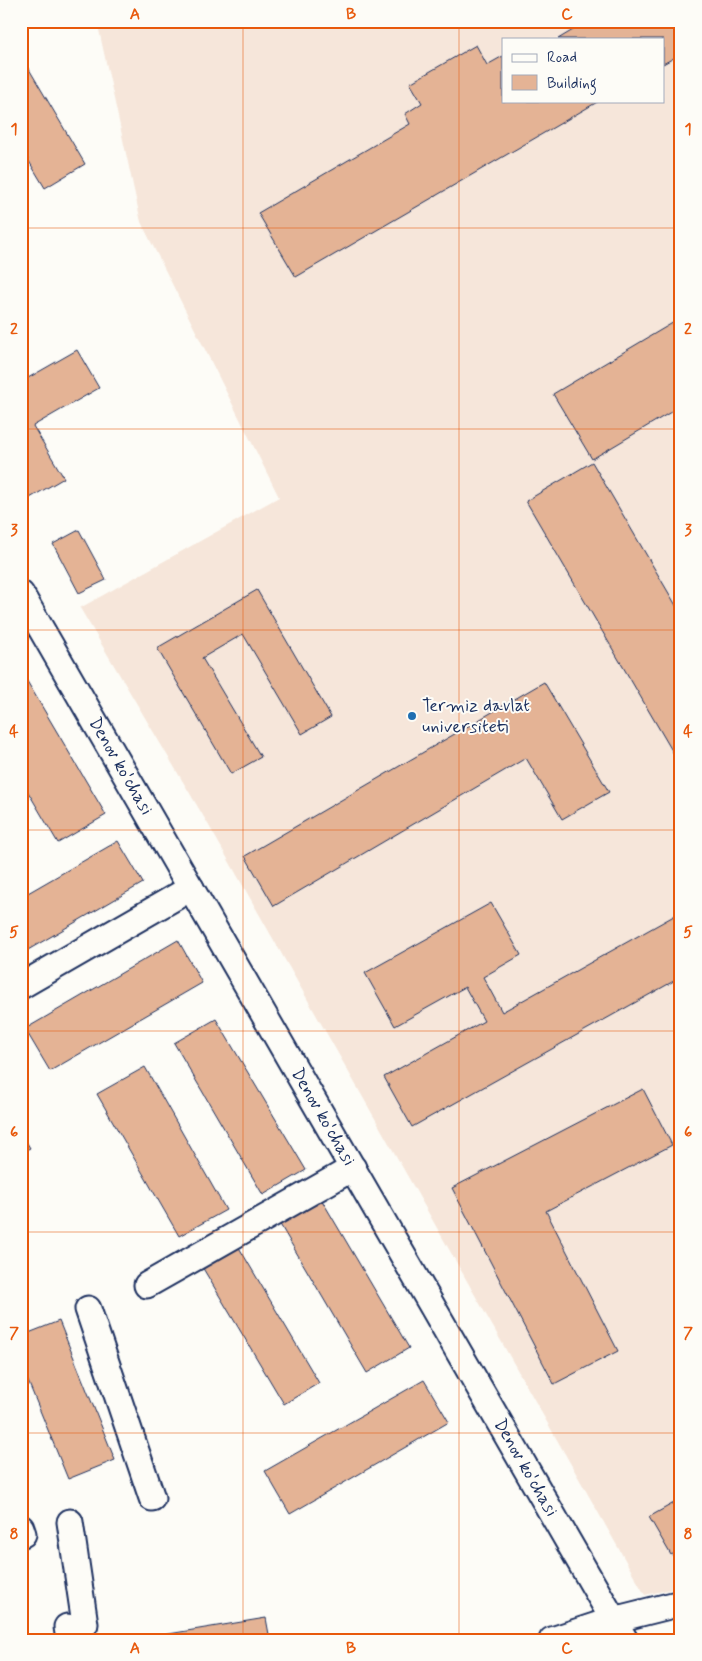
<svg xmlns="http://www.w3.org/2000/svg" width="702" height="1661" viewBox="0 0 702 1661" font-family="Mynerve,sans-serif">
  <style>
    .built { fill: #f6e6da; fill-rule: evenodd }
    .building { fill: #e4b395; stroke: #1b2f5e }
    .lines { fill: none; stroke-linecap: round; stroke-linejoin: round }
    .minor-casing { stroke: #1b2f5e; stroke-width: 29 }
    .minor { stroke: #fdfcf7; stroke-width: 25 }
    .grid { fill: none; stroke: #e8590c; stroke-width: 1; stroke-opacity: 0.55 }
    .poi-dot { fill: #1f6fb2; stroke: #fdfcf7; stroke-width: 2 }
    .labels { text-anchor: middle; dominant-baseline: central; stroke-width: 4; stroke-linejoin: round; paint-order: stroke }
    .poi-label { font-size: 18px; fill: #1b2f5e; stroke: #fdfcf7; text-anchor: start }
    .street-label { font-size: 18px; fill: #1b2f5e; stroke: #fdfcf7 }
    .neatline { fill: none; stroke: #e8590c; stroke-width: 2 }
    .grid-label { font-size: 16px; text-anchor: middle; font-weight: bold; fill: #e8590c }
  </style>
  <rect width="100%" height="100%" fill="#fdfcf7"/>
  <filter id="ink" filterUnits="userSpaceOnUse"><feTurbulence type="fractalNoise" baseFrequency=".02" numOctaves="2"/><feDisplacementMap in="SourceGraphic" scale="10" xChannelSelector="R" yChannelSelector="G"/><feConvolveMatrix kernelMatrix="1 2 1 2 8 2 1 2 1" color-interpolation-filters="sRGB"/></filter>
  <g filter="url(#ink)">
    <path class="built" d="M 97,21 L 681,21 L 681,1587 L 645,1595 L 208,824 L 80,608 L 279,497 L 141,222 ZM 503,39 L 663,39 L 663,101 L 503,101 Z"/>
    <g class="building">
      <polygon points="588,21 681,21 681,54 663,64 663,39 558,39"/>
      <polygon points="476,45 487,65 503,56 503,101 599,101 296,277 258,213 410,124 405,114 422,103 410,83"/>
      <polygon points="26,64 85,164 45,188 21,148 21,67"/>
      <polygon points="681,318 681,406 592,459 553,394"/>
      <polygon points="77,350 99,388 33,426 64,478 23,502 21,498 21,382"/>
      <polygon points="592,462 681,614 681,766 526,501"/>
      <polygon points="79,530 106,580 79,593 53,544"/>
      <polygon points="257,590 331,717 302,734 243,634 202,658 261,757 231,774 157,648"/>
      <polygon points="21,671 106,815 58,843 21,780"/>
      <polygon points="544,682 609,792 562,819 526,758 274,906 245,856"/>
      <polygon points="118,841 143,883 21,954 21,897"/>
      <polygon points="491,903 521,955 483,977 502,1012 681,912 681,977 412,1127 384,1077 484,1021 465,987 395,1026 365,973"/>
      <polygon points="178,940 202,983 50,1071 25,1029"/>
      <polygon points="216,1019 306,1170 263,1195 174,1043"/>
      <polygon points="145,1067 226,1210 179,1236 97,1094"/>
      <polygon points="643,1089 672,1145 546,1211 618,1351 554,1384 452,1188"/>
      <polygon points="21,1133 30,1148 21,1153"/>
      <polygon points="320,1197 409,1348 367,1373 278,1221"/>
      <polygon points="234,1239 319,1383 284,1404 198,1260"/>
      <polygon points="59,1321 115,1460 68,1479 21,1364 21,1336"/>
      <polygon points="424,1380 449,1422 290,1514 265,1471"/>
      <polygon points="681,1499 681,1550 671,1555 649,1517"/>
      <polygon points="266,1618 270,1640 132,1640"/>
    </g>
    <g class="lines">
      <defs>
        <g id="minor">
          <path id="s1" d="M 21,594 L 625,1640"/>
          <polyline points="21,986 191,888"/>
          <polyline points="147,1285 353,1168"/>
          <polyline points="88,1309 152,1498"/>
          <polyline points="70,1522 85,1624"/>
          <polyline points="21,1528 23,1534"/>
          <polyline points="67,1627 69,1640"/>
          <polyline points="552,1640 613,1620 681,1603"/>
        </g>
      </defs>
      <use href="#minor" class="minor-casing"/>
      <use href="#minor" class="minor"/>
    </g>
  </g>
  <path class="grid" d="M 243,21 L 243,1640M 459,21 L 459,1640M 21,228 L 681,228M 21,429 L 681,429M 21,630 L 681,630M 21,830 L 681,830M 21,1031 L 681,1031M 21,1232 L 681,1232M 21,1433 L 681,1433"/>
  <circle class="poi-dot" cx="412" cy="716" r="5"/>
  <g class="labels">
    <g class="poi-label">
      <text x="422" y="706">Termiz davlat<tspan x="422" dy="21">universiteti</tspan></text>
    </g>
    <g class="street-label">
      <text stroke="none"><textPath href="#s1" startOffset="199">Denov ko'chasi</textPath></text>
      <text stroke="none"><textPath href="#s1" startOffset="604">Denov ko'chasi</textPath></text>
      <text stroke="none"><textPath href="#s1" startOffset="1009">Denov ko'chasi</textPath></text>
    </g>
  </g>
  <rect width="702" height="1661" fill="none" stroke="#fdfcf7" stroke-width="55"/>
  <rect x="502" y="38" width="162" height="65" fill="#fdfcf7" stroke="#a3aaba"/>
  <rect x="512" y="54" width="25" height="8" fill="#fdfcf7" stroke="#a3aaba"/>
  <text x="547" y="62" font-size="15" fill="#1b2f5e">Road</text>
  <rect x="512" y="75" width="25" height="15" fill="#e4b395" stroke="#a3aaba"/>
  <text x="547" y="88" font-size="15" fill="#1b2f5e">Building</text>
  <rect x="28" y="28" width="646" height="1606" class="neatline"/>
  <g class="grid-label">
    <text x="135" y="19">A</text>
    <text x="351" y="19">B</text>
    <text x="567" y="19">C</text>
    <text x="14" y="134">1</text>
    <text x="688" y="134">1</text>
    <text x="14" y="334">2</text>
    <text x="688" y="334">2</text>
    <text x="14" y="535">3</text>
    <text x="688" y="535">3</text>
    <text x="14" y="736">4</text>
    <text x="688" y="736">4</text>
    <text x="14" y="937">5</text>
    <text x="688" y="937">5</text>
    <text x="14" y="1137">6</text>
    <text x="688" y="1137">6</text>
    <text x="14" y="1338">7</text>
    <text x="688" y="1338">7</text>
    <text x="14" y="1539">8</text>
    <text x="688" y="1539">8</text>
    <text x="135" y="1653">A</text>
    <text x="351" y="1653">B</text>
    <text x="567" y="1653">C</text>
  </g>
</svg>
